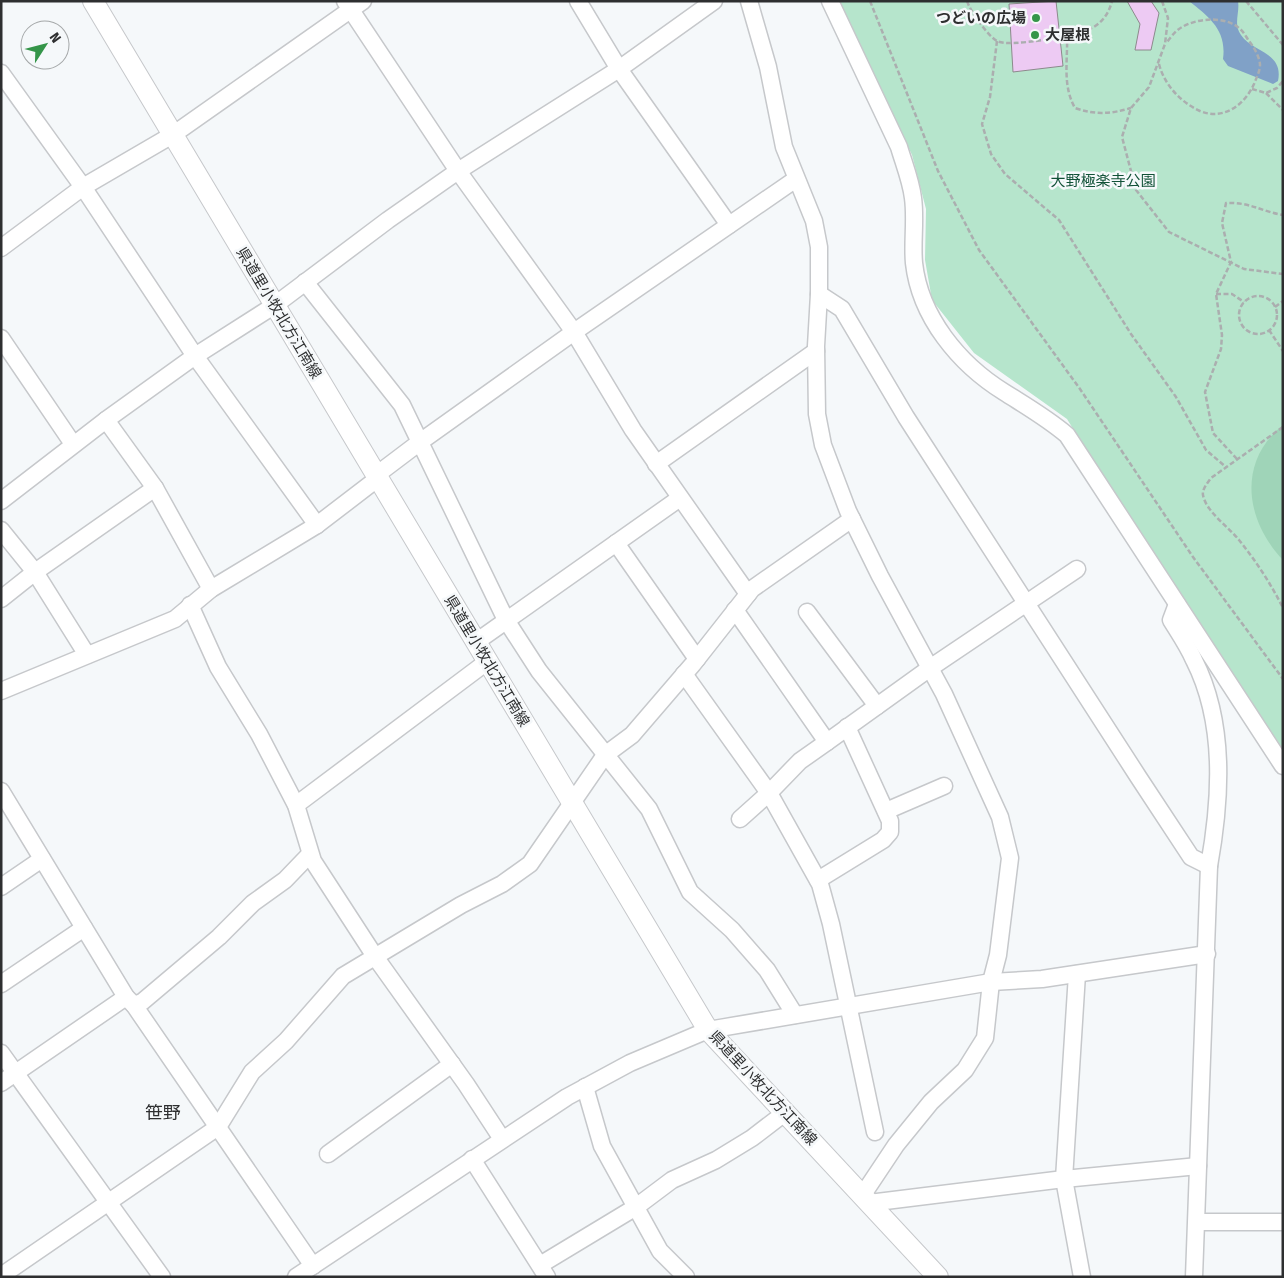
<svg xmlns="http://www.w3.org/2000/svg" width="1284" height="1278" viewBox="0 0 1284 1278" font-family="'Fira Sans Condensed','Noto Sans JP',sans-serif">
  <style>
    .green { fill: #b6e5cc }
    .forest { fill: #9fd4b8 }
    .water { fill: #80a1c7 }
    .building { fill: #edcaf3; stroke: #8c8a8c }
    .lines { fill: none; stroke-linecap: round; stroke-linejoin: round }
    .minor-casing { stroke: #c6c8cb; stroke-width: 19 }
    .major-casing { stroke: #c6c8cb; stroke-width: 22 }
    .path { stroke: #abaeaf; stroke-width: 2.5; stroke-dasharray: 5 2.5; stroke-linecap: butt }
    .minor { stroke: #fff; stroke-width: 16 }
    .major { stroke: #fff; stroke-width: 20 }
    .poi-dot { fill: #349549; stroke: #f5f8fa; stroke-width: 2 }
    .labels { text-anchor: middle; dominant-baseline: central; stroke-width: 5; stroke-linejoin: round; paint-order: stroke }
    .poi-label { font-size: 15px; font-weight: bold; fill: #2e2f30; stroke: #f5f8fa; text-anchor: end }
    .park-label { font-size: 15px; fill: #125238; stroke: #f5f8fa }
    .street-label { font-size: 15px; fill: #2e2f30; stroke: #f5f8fa }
    .quarter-label { font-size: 18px; fill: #2e2f30; stroke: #f5f8fa }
  </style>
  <rect width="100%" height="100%" fill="#f5f8fa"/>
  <polygon class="green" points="839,1 1283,1 1283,751 1118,501 1067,419 974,353 932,300 925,260 926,209 912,155"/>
  <path class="forest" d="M 1283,425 L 1283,560 C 1245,520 1237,462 1283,425 Z"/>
  <path class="water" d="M 1189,1 L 1238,1 C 1240,13 1233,24 1241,35 C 1252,52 1284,52 1278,81 L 1273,84 L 1228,66 L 1223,59 C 1227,30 1209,17 1189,1 Z"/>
  <g class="building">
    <polygon points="1056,1 1063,66 1013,72 1009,4"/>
    <polygon points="1127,1 1151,1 1159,13 1151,50 1135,50 1140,24"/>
  </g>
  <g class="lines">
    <defs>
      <g id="minor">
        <polyline points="345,1 458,171 574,332 633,430 748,594"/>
        <polyline points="578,1 619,69 729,225"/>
        <polyline points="749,1 768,67 784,147 814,221 819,247 819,294 816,346 817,414 823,445 848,511 880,576 944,694 1000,817 1010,858 998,955 991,982 985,1038 965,1070 931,1102 896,1145 862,1196"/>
        <path d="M 830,1 L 899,147 C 904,164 911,181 913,198 C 916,220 912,242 914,263 C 920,317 959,364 1004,392 C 1026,406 1047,418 1067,435 L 1283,766"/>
        <polyline points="1,73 83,187 195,356 317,525"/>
        <polyline points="1,248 83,187 174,134 363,1"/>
        <polyline points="305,282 402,405 506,620 539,671 649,809 690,892 732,930 767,970 795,1015"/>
        <polyline points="819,294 842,309 906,417 1139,778 1191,857 1209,866"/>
        <polyline points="1,338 73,444"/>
        <polyline points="106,420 155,488 211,589"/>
        <polyline points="656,464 816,351"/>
        <polyline points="375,476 420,442 574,332 796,179"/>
        <polyline points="1,501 106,420 195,356 275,305 388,220 458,171 619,69 714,1"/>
        <polyline points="1,530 35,572 87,655"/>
        <polyline points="616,543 697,659"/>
        <polyline points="1,599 35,572 155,488"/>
        <path d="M 1177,604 L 1171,620 C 1179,633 1188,646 1194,660 C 1226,723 1221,799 1209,866 L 1194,1277"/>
        <polyline points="190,605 218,667 259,734 296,805 313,861 376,958 466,1084 502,1139"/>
        <polyline points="735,610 827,742"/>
        <polyline points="807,612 877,706"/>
        <polyline points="476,642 680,498"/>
        <polyline points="684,674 769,793 820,884 831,924 875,1132"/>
        <polyline points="1,691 175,619 211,589 317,525 377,479"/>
        <polyline points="1,791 126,997 134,1005 142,1002 219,937 253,903 285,880 310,854"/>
        <polyline points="296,805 488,661"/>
        <polyline points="886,811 944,786"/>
        <polyline points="740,819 769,793 800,761 827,742 930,668 1077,569"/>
        <polyline points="818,880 883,840 890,832 890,821 847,727"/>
        <polyline points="1,887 42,859"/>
        <polyline points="1077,974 1064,1179 1082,1277"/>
        <polyline points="1,984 84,928"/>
        <polyline points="134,1005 313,1266"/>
        <polyline points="1,1053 162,1277"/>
        <polyline points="1,1083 126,997"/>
        <polyline points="585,1087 602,1146 660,1251 686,1277"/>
        <polyline points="328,1154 452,1064"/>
        <polyline points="472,1159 547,1277"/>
        <polyline points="869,1203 1064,1179 1198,1166"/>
        <polyline points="1197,1222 1283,1222"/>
        <polyline points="540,1265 636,1207 672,1180 716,1160 752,1138 786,1112"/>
        <polyline points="1,1276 218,1127 252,1072 286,1041 343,976 461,905 502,884 530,864 605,755 632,735 693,664 752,589 852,519"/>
        <polyline points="296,1277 567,1097 630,1063 708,1030 991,982 1042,979 1207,954"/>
      </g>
      <polyline id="major" points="93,1 708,1030 938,1277"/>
    </defs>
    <use href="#minor" class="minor-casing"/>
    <use href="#major" class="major-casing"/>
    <g class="path">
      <polyline points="870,1 938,171 979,250 1080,389 1193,557 1283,679"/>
      <path d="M 967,1 C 970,11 988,36 997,41 C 1010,48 1078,35 1092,28 C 1103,22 1109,13 1112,1"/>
      <polyline points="1162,1 1168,18 1165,44 1149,87 1131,108 1122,137 1136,190 1169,232 1244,269 1283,274"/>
      <polyline points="1246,1 1283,45"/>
      <path d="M 1067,35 C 1068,60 1062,85 1075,108 C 1095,115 1111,114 1131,108"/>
      <polyline points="997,41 990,97 982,124 991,154 1005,174 1059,220 1131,334 1176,397 1206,450 1226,467"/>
      <path d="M 1159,64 C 1164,84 1180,102 1200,111 C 1224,121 1245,104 1254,84 C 1256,79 1260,71 1260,65 C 1260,58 1254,47 1249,41 C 1246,37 1244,32 1240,29 C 1226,15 1194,18 1179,29 C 1174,32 1170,39 1166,43"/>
      <polyline points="1252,89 1266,93 1277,88 1283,81"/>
      <polyline points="1266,93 1283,110"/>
      <polyline points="1216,294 1232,294 1244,302"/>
      <circle cx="1258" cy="315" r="19"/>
      <polyline points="1275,307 1283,301"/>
      <polyline points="1269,330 1283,351"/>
      <path d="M 1283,427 L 1211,478 C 1207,484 1202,489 1203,495 C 1206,512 1229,527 1239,540 C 1256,561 1271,584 1283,608"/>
      <path d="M 1237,459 L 1213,433 L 1205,392 L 1221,349 L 1222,335 L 1216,294 L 1231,262 L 1222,223 L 1226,203 C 1250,202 1260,211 1283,215"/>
    </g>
    <use href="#minor" class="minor"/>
    <use href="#major" class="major"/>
  </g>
  <g class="poi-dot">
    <circle cx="1036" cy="18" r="5"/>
    <circle cx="1035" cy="35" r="5"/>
  </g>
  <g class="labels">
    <g class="poi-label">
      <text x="1026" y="18">つどいの広場</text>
      <text x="1045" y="35" text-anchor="start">大屋根</text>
    </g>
    <g class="park-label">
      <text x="1103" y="181">大野極楽寺公園</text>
    </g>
    <g class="street-label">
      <text transform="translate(279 313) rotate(59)">県道里小牧北方江南線</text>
      <text transform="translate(487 661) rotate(59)">県道里小牧北方江南線</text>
      <text transform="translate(763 1088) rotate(47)">県道里小牧北方江南線</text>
    </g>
    <g class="quarter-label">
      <text x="163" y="1113">笹野</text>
    </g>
  </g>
  <rect width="1284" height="1278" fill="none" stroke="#2e2f30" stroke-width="5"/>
  <g transform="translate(45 45) rotate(54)"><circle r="24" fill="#f5f8fa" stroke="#a5a8a9"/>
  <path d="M0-4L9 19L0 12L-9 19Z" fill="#349549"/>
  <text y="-8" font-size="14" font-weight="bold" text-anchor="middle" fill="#2e2f30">N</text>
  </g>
</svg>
